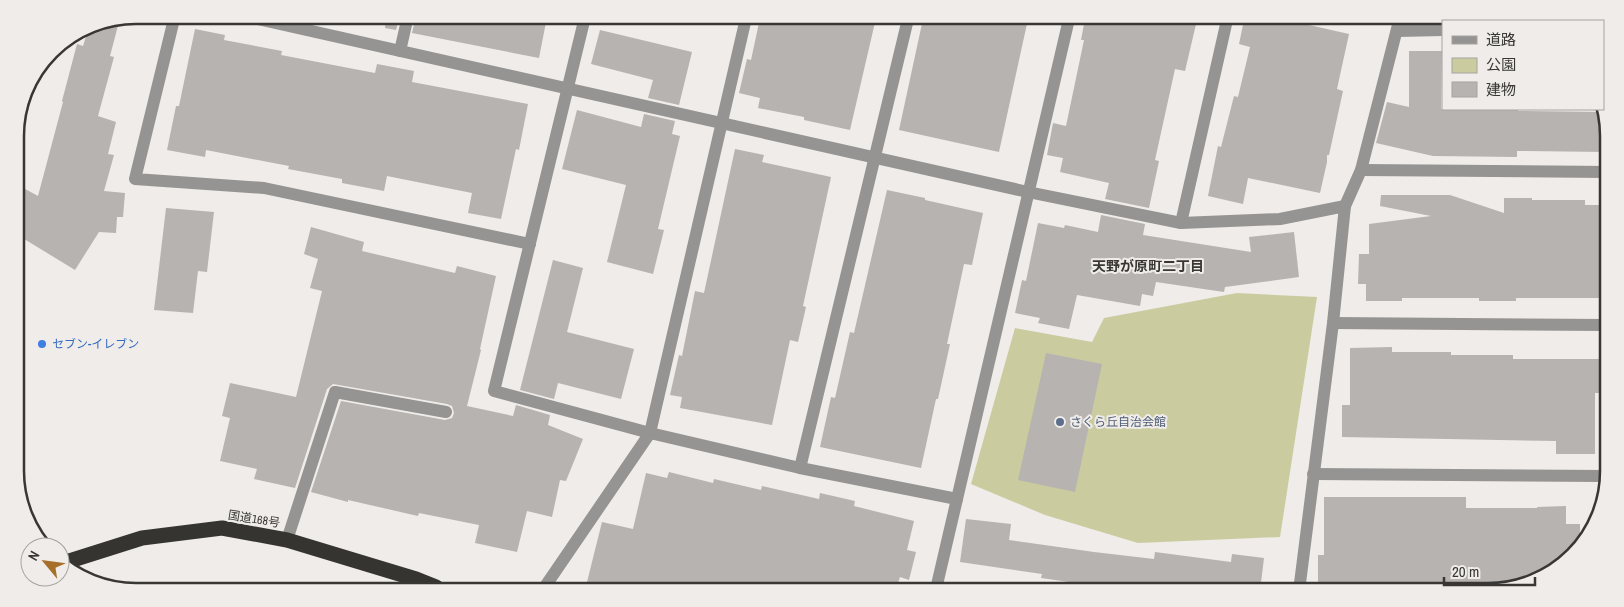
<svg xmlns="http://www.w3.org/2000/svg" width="1624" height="607" viewBox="0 0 1624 607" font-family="'Archivo Narrow','Noto Sans JP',sans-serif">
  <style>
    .green { fill: #cacca0 }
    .building { fill: #b6b3b0 }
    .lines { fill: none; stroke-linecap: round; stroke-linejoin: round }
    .minor { stroke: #959492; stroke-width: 12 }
    .highway { stroke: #363431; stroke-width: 15 }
    .shop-dot { fill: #3f7fe0; stroke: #efece9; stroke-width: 2 }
    .service-dot { fill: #5c6f8a; stroke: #efece9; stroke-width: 2 }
    .labels { text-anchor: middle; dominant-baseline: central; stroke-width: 4; stroke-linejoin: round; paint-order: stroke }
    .shop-label { font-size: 12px; fill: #366cbe; stroke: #efece9; text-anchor: start }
    .service-label { font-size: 12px; fill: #4e5e75; stroke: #efece9; text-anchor: start }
    .street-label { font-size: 12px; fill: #383735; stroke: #efece9 }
    .neighbourhood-label { font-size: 14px; font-weight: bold; fill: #383735; stroke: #efece9 }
    .rim { fill: none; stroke: #383735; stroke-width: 2.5 }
  </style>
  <rect width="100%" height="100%" fill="#efece9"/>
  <polygon class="green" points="1237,293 1317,297 1280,537 1138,543 1045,515 971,484 1015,328 1092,342 1104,318"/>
  <g class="building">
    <polygon points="386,16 400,16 396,30 385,28"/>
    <polygon points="416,16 489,17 547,17 539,58 412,33"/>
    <polygon points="120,18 110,56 114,57 98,116 116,122 108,154 114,155 104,191 125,193 123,217 117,217 116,233 99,232 75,270 16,234 16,184 38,196 63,102 62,101 77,44 83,46 90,24"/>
    <polygon points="760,18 876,18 850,130 804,120 804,117 758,108 760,98 739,93 747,59 751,60"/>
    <polygon points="923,19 1028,19 999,152 899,130"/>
    <polygon points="1085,19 1197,20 1185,71 1175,69 1155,160 1159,161 1149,208 1105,199 1109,183 1060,172 1063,158 1047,155 1053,123 1066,126 1084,40 1081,40"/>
    <polygon points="1244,20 1287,20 1349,34 1337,89 1343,91 1329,155 1327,155 1327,162 1320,193 1248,178 1243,204 1208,196 1218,146 1221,147 1234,96 1238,97 1250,47 1239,44"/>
    <polygon points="195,29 225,35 224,40 282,51 281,55 375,73 377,64 414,71 412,82 528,104 519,150 516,149 501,219 468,213 472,193 387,176 384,191 342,183 342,179 288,169 289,166 206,150 205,157 167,150 176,106 179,106"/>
    <polygon points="600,30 692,52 679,105 648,98 653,80 591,64"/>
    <polygon points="1409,51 1442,51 1441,109 1518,109 1518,111 1605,112 1608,120 1607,152 1517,151 1517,157 1433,156 1376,143 1387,102 1409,107"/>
    <polygon points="577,110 641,127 644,114 675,121 672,134 680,136 658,229 664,230 653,274 607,262 626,185 562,169"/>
    <polygon points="735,149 764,155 762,162 831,177 803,306 806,307 798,342 790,340 772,425 680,408 682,397 670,395 679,355 682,356 695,291 704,293"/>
    <polygon points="887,190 925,198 925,200 983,213 972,265 964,264 947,344 950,344 938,399 936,399 921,468 820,447 831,397 835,398 850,332 854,333"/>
    <polygon points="1381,195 1450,195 1504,213 1504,198 1532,198 1532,200 1585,200 1585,205 1607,205 1606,298 1516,298 1516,301 1479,301 1479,298 1402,298 1402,301 1366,301 1366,284 1358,284 1359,254 1369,254 1369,224 1431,216 1380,206"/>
    <polygon points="166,208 214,212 207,272 198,271 193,313 154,310"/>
    <polygon points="1101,215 1145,224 1143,235 1251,252 1249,237 1294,232 1299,277 1225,287 1224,292 1156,282 1153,296 1142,294 1140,306 1077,295 1069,329 1038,323 1040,318 1015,313 1022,280 1026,281 1038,223 1064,228 1065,225 1098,232"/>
    <polygon points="311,227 364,242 362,251 455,273 457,266 496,276 480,349 481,350 467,406 513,416 516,405 550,415 548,425 583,439 566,481 560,480 552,517 527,511 517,552 475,543 479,525 419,513 418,516 348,500 348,502 311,492 341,401 445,420 452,418 454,413 452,406 447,404 333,384 327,389 295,488 254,479 257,469 220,461 230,418 222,416 230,383 296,397 322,291 310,288 318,259 304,254"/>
    <polygon points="553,260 583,268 567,332 634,349 621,399 558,383 554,399 520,390"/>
    <polygon points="1392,347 1392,352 1451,352 1451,355 1513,355 1513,359 1605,359 1604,393 1595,393 1595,454 1556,454 1556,441 1342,437 1342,405 1350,405 1350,348"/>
    <polygon points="1046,353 1102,364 1075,492 1018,480"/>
    <polygon points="669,472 713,483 714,479 761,490 762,486 819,499 820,493 855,501 854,506 914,521 907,550 916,552 909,580 900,577 896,589 613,588 587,582 602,522 633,529 646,473 667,478"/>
    <polygon points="1324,497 1466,497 1466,508 1537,508 1537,507 1566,506 1566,524 1580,524 1580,541 1562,567 1496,592 1318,591 1318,555 1324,555"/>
    <polygon points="966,519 1011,524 1009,540 1094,552 1154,559 1155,552 1231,562 1232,554 1264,558 1260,591 1103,590 1090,588 1090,585 1041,578 1042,574 960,562"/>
  </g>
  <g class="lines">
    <g class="minor">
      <polyline points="175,15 135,179 264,188 530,244"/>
      <polyline points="240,15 1028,192 1181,223 1280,219 1345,206"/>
      <polyline points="585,17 494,391 650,433 800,468 957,499"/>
      <polyline points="1397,31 1443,30"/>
      <polyline points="400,51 408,16"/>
      <polyline points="1361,170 1607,172"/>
      <polyline points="1181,223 1227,20"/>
      <polyline points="1333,323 1605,325"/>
      <polyline points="800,468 908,19"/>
      <polyline points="1313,474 1603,476"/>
      <polyline points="287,540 335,392 446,412"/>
      <polyline points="544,588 650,433 746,18"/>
      <polyline points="936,589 1069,19"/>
      <polyline points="1299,591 1333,323 1345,206 1361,170 1399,21"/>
    </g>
    <polyline class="highway" points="63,563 142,538 222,528 287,540 416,579 436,587"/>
  </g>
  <circle class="shop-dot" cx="42" cy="344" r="5"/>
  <circle class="service-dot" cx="1060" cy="422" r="5"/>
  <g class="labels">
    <g class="shop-label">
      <text x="52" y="344">セブン-イレブン</text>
    </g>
    <g class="service-label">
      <text x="1070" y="422">さくら丘自治会館</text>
    </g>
    <g class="street-label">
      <text transform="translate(254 519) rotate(9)">国道168号</text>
    </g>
    <g class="neighbourhood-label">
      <text x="1148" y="266">天野が原町二丁目</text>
    </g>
  </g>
  <path d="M0 0H1624V607H0ZM136 24H1488A112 112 0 0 1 1600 136V471A112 112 0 0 1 1488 583H136A112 112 0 0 1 24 471V136A112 112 0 0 1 136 24Z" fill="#efece9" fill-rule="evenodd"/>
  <path class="rim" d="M136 24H1488A112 112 0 0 1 1600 136V471A112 112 0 0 1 1488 583H136A112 112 0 0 1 24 471V136A112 112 0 0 1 136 24Z"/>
  <rect x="1442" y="20" width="162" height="90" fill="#efece9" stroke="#a6a4a1"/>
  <rect x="1452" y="36" width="25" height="8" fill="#959492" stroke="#a6a4a1"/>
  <text x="1486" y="45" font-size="15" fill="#383735">道路</text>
  <rect x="1452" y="58" width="25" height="15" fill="#cacca0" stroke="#a6a4a1"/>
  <text x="1486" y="70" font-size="15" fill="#383735">公園</text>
  <rect x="1452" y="82" width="25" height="15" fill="#b6b3b0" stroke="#a6a4a1"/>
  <text x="1486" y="95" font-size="15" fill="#383735">建物</text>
  <g transform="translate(45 562) rotate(299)"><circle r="24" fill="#efece9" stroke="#a6a4a1"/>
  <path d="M0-4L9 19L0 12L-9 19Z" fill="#a6702a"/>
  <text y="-8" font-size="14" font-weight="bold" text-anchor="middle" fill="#383735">N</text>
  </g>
  <path d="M1444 577v8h91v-8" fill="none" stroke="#383735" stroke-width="2.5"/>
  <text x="1452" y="577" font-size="15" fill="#383735" stroke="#efece9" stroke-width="4" paint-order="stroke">20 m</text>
</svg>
